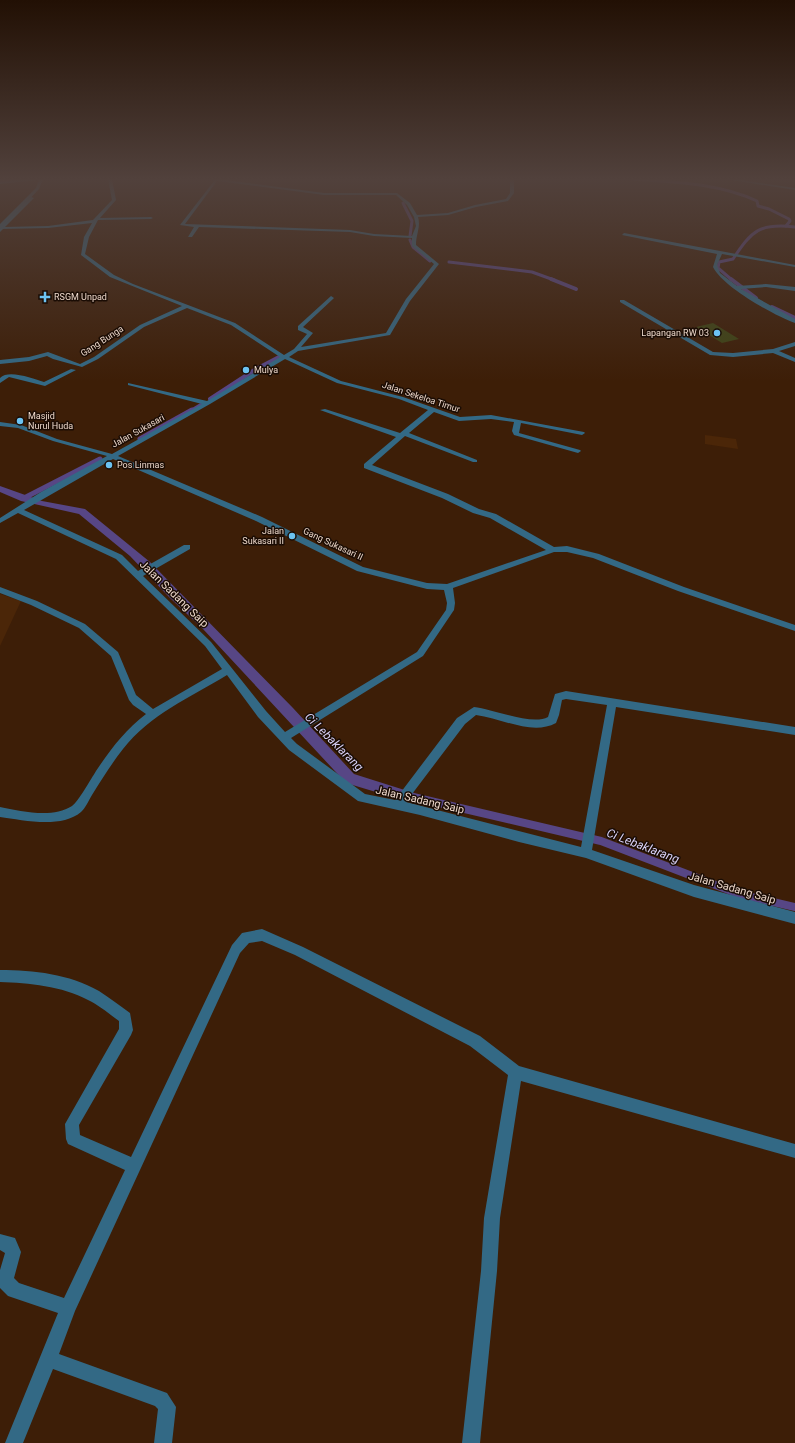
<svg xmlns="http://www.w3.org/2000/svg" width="795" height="1443" viewBox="0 0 795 1443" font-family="Roboto,sans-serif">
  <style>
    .built { fill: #4b2608 }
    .green { fill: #3e4314 }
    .water { fill: #574685 }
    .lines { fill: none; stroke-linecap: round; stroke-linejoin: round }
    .stream-far4 { stroke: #574685; stroke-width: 3 }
    .stream-far3 { stroke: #574685; stroke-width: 4 }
    .stream-far2 { stroke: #574685; stroke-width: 5 }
    .stream-far1 { stroke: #574685; stroke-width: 6 }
    .stream { stroke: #574685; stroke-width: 8 }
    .pedestrian { fill: #336985; fill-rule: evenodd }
    .minor { fill: #336985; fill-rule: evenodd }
    .poi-dot { fill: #6cc3f2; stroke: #1a0c04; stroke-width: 1.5 }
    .labels { text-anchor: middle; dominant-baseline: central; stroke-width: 3; stroke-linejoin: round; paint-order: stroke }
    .far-poi-label { font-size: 9px; fill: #edd8cb; stroke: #1a0c04; text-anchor: start }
    .far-street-label { font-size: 9px; fill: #edd8cb; stroke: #1a0c04 }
    .street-label { font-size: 11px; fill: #edd8cb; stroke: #1a0c04 }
    .water-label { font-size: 12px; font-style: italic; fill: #d7d0f6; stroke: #1a0c04 }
  </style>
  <rect width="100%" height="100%" fill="#3d1e07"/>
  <g class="built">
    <polygon points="705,435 736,439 738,449 705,444"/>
    <polygon points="0,594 21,601 0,646"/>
  </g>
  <polygon class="green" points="713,323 739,339 722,343 696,327"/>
  <polygon class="water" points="0,486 42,501 85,509 150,562 293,708 354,774 414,793 409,802 346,783 203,629 169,597 130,556 79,514 21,501 0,492"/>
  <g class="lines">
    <g class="stream-far4">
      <path d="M 632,179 C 673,182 719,183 757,201 L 758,206 L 769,209 L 789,219 L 790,221 L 786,226"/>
      <polyline points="0,181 26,179"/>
      <polyline points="403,203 412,221 410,236"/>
      <polyline points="410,240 413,247 430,261"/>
      <polyline points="449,262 532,272 554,280"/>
      <path d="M 732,280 L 718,268 L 719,262 L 733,259 C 752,230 760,223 795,227"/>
    </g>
    <g class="stream-far3">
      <polyline points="551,279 576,289"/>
      <polyline points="731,279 756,298"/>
      <polyline points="772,307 795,318"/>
      <polyline points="210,399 256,369 281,356"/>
      <polyline points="191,411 201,405"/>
    </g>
    <g class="stream-far2">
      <polyline points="140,439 192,410"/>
      <polyline points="24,498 100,459"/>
    </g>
    <polyline class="stream-far1" points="403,795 414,797"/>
    <polyline class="stream" points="409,796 601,841 739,894 795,907"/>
    <polygon class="pedestrian" points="31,197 34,198 0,232 0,228"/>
    <g class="minor">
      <path d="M 30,179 L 43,179 L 39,189 L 3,227 L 48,226 L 93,220 L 112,200 L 108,179 L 112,179 L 116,200 L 100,218 L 151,217 L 153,218 L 151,219 L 98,220 L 89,237 L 85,254 L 114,275 L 133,284 L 235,323 L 284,355 L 294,349 L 307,334 L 298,330 L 298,326 L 331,296 L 334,298 L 333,299 L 303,327 L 313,333 L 301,347 L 386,333 L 406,299 L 434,264 L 412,246 L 412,238 L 374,236 L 350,232 L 199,227 L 192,237 L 188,237 L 194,227 L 180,225 L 214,181 L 209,179 L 219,179 L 324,193 L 397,193 L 410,203 L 417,215 L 448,213 L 475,205 L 506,199 L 510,193 L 510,179 L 514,179 L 514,193 L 508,201 L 476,207 L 448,215 L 418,217 C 421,227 416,234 416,245 L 439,264 L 410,301 L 390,335 L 298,351 L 289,357 L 341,381 L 403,397 L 460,417 L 491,415 L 584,432 L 585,433 L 582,435 L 521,423 L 519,433 L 580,450 L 581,451 L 578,453 L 514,435 L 512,431 L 514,422 L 491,419 L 459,421 L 434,412 L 409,433 L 477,460 L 477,462 L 473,462 L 405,436 L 372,465 L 448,494 L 479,509 L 496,514 L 554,547 L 567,546 L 599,554 L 684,587 L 795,625 L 795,631 L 678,591 L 593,558 L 567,552 L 554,552 L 453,588 L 455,603 L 454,610 L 423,656 L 291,738 L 297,744 L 365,794 L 395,800 L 457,718 L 474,707 C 493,709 532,726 548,717 L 555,694 L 566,691 L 795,727 L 795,735 L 616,707 L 592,850 L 694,885 L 795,912 L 795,924 L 694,897 L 586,858 L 519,842 L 420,815 L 358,801 L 289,750 L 258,717 L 227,675 C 190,698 150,714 123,749 C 112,763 102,779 92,795 C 89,800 85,809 81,812 C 61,829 23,820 0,817 L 0,807 C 21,811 52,819 72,806 C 78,802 91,779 96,771 C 110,750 125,730 146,714 L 133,705 L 129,700 L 111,656 L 79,628 L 31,605 L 0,593 L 0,587 L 37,601 L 85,624 L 118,652 L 136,695 L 153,709 L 222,669 L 205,646 L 116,559 L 18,513 L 0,523 L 0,518 L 41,492 L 107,456 L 53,441 L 18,428 L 0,426 L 0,422 L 21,425 L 57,439 L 112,454 L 202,404 L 128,385 L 128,383 L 207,401 L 280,357 L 231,325 L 187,308 L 144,327 L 98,359 L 82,367 L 53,359 L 47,356 L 29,361 L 0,364 L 0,360 L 29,357 L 48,352 L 80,364 L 94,357 L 140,325 L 182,306 L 110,277 L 81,255 L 84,237 L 92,223 L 48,228 L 0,229 L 0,224 L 36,188 L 39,180 L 0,184 L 0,182 ZM 217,181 L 324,195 L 396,195 L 407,205 L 414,217 L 416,226 L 412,236 L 374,234 L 350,230 L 185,224 ZM 285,359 L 337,383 L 399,399 L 428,410 L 400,433 L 325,409 L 320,410 L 396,437 L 364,464 L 364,468 L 442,498 L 473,513 L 490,518 L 546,550 L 447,584 L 427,583 L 363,567 L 262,517 L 118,456 L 210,404 ZM 113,459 L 256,521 L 357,571 L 427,589 L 444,590 L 447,603 L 446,610 L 417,652 L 285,732 L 266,711 L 211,642 L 143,576 L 190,549 L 190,545 L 184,545 L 138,571 L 122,555 L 24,510 ZM 566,699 L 607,705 L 581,847 L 406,802 L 465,724 L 476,715 C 501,718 532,736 556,723 L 559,715 L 562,700 Z"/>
      <polygon points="725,179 734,179 795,188 795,190"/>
      <path d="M 624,233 L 795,265 L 795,267 L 722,254 L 717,265 L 720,273 L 737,286 L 766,284 L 795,287 L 795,291 L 766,287 L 741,289 L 795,319 L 795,323 C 773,315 723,287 713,267 L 717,254 L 622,235 Z"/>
      <polygon points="620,300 624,300 713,352 733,353 773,349 795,342 795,346 779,351 795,358 795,362 773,353 733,357 710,355 620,302"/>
      <path d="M 71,369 L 76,370 L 45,386 L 9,377 L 0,383 L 0,378 C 9,369 33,379 44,382 Z"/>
      <path d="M 262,929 L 303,947 L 480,1036 L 519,1066 L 795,1144 L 795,1158 L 521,1081 L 500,1218 L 497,1271 L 480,1443 L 462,1443 L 481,1271 L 484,1218 L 508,1075 L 470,1046 L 295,955 L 262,941 L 249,943 L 240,953 L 75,1311 L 59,1354 L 167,1393 L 176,1407 L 172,1443 L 154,1443 L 158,1409 L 155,1406 L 53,1369 L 23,1443 L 5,1443 L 58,1313 L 8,1296 L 0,1288 L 0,1270 L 5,1253 L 0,1250 L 0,1234 L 15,1238 L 21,1252 L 14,1278 L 19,1283 L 64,1298 L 125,1170 L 68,1144 L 66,1139 L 65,1124 L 119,1029 L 119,1021 C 109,1014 99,1005 88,1000 C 62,986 29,983 0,982 L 0,970 C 34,970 69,974 99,991 C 110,998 120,1006 130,1013 L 133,1030 L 131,1035 L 79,1125 L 80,1135 L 131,1157 L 232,945 L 242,933 Z"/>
    </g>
  </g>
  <linearGradient id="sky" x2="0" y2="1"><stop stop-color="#221004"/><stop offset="0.47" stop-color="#51413c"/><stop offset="1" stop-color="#51413c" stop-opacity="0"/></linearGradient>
  <rect width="795" height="381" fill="url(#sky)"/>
  <g class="poi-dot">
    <path d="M43 291h4v4h4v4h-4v4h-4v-4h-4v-4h4z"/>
    <circle cx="717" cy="333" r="4"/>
    <circle cx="246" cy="370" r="4"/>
    <circle cx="20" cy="421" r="4"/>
    <circle cx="109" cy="465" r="4"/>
    <circle cx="292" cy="536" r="4"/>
  </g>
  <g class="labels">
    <g class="far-poi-label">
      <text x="54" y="297">RSGM Unpad</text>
      <text x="709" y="333" text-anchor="end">Lapangan RW 03</text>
      <text x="254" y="370">Mulya</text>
      <text x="28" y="416">Masjid<tspan x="28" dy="10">Nurul Huda</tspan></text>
      <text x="117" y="465">Pos Linmas</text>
      <text x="284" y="531" text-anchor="end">Jalan<tspan x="284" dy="10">Sukasari II</tspan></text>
    </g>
    <g class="far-street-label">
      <text transform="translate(102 341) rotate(-33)">Gang Bunga</text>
      <text transform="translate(421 397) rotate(18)">Jalan Sekeloa Timur</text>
      <text transform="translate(138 431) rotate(-29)">Jalan Sukasari</text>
      <text transform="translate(333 544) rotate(25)">Gang Sukasari Il</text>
    </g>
    <g class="street-label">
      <text transform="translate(174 594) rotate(44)">Jalan Sadang Saip</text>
      <text transform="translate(420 800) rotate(13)">Jalan Sadang Saip</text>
      <text transform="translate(732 888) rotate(16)">Jalan Sadang Saip</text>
    </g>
    <g class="water-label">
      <text transform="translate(334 742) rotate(45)">Ci Lebaklarang</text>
      <text transform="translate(643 846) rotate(21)">Ci Lebaklarang</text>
    </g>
  </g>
</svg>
